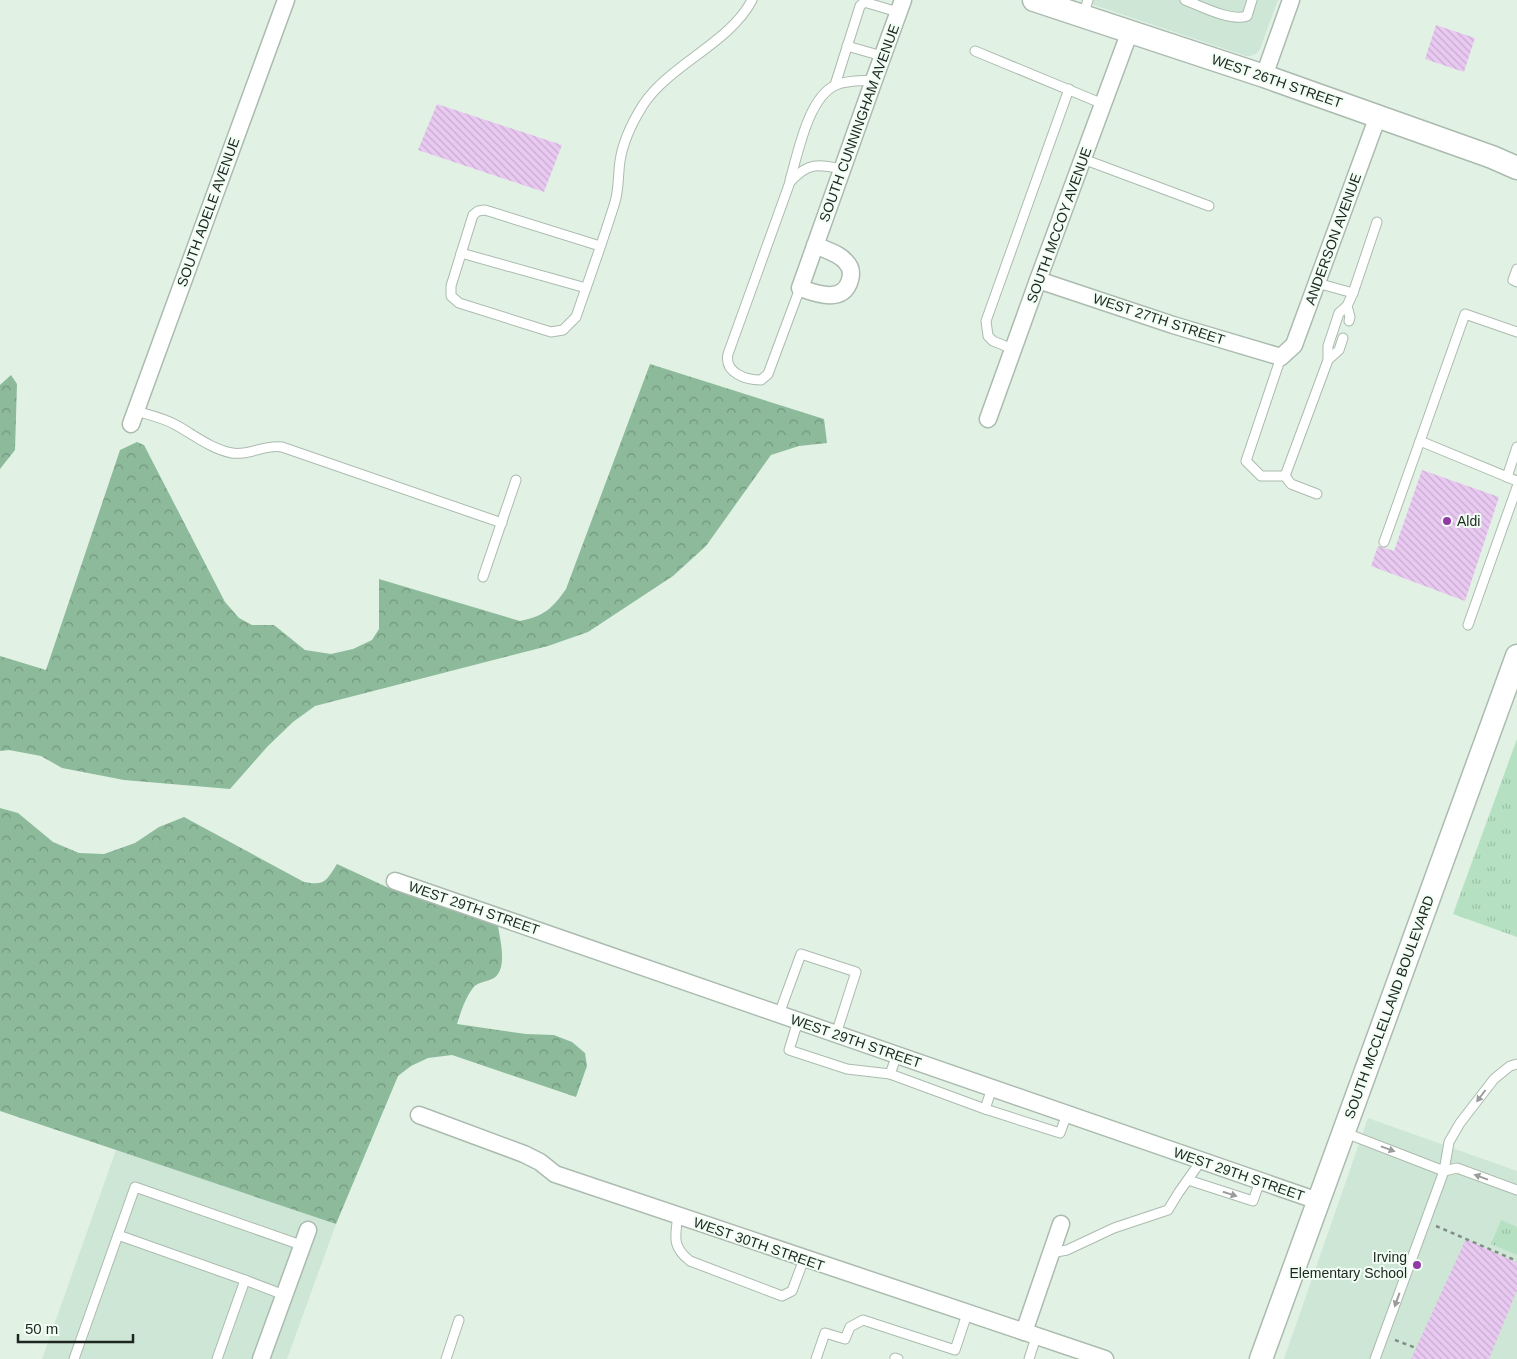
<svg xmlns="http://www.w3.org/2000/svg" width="1517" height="1359" viewBox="0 0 1517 1359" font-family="Helvetica,sans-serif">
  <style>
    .built { fill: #cee6d5 }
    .grass { fill: url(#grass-tufts) }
    .forest { fill: url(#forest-crowns) }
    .building { fill: url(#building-back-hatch) }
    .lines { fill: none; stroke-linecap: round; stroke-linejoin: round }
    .lane-casing { stroke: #abbbaf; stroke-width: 11 }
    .street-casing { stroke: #abbbaf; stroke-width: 19 }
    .secondary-casing { stroke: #abbbaf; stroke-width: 25 }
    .path { stroke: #828e85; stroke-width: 2.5; stroke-dasharray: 4 4; stroke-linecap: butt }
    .lane { stroke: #fff; stroke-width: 9 }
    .street { stroke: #fff; stroke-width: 16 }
    .secondary { stroke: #fff; stroke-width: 22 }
    .oneway { fill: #9a9d9b }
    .poi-dot { fill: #9239a5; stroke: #f0fef4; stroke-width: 2 }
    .labels { text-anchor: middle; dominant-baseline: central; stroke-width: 4; stroke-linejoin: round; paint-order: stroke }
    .street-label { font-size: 14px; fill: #1f2521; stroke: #f0fef4 }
    .poi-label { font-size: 14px; fill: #1f2521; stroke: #f0fef4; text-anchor: start }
  </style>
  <defs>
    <pattern id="grass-tufts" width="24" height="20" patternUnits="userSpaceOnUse" patternTransform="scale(1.25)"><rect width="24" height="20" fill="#b5e1c2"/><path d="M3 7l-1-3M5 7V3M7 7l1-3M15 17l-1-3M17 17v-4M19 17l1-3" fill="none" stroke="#9bc1a6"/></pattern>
    <pattern id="forest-crowns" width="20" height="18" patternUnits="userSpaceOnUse" patternTransform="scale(1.25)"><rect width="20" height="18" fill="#8dba9b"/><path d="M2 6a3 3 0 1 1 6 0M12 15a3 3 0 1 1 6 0" fill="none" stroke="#73977e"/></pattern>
    <pattern id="building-back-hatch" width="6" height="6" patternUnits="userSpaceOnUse" patternTransform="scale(1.25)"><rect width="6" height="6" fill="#e9c9f1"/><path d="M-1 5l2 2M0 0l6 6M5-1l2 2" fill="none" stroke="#c7acce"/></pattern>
  </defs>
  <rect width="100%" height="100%" fill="#e1f2e5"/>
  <g class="built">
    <polygon points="1079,0 1278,0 1260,49 1257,53 1250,56 1246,56"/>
    <polygon points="1368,1118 1517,1171 1517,1359 1284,1359"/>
    <polygon points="116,1150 336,1224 287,1359 42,1359"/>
  </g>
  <g class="grass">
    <polygon points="1517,739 1517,937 1453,914"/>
    <polygon points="1501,1220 1517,1227 1517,1255 1491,1244"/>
  </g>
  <g class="forest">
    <path d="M 650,364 L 824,419 L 827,443 L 799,446 L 771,455 L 706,546 L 673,576 L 588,632 L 548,646 L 315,706 L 293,722 L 268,746 L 230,789 L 124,780 L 62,768 L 41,756 L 9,750 L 0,751 L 0,656 L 46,670 L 120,450 L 137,442 L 144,445 L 225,602 L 239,618 L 252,625 L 274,625 L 305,650 L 331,654 L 353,649 L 372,640 L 379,629 L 379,579 L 520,621 C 544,616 552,609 566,589 Z"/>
    <polygon points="11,375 17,384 15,450 0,469 0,385"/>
    <path d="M 0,808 L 18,813 L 53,842 L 79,853 L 104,854 L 135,843 L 159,827 L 184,817 L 304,882 C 325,886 326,881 337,864 L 391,889 L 498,926 C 500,940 508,968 494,978 C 487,982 477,982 473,988 C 465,998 461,1012 457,1024 L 526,1034 L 554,1035 L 572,1042 L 585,1053 L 587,1066 L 576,1097 L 452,1055 L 428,1058 L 411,1066 L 398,1076 L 336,1224 L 0,1111 Z"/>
  </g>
  <g class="building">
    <polygon points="1436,25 1475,38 1464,72 1425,59"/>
    <polygon points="437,104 562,145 544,192 418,150"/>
    <polygon points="1422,470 1499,497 1465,601 1371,566 1378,546 1394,551"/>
    <polygon points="1466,1239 1517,1263 1517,1290 1489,1359 1411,1359"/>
  </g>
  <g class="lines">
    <defs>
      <g id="lane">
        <path d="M 1185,0 C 1201,6 1231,22 1247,16 L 1252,0"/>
        <polyline points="1083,15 1088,0"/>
        <polyline points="847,46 882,56"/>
        <polyline points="975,51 1103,104"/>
        <polyline points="835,85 860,6 864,2 898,12"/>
        <polyline points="1083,159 1209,206"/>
        <path d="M 790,180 C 798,154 808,97 836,85 C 847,80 862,81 874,80"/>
        <path d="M 600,246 L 485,210 L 478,211 L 473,215 L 451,286 L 451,296 L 459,303 L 551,332 L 563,330 L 576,317 C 589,279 603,241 615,202 C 619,189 618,174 620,161 C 623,141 633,121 643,105 C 670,64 730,43 752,0"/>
        <polyline points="461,253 586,288"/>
        <polyline points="1517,269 1513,280 1517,282"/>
        <path d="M 800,288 L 768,374 L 761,380 C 746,380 724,373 728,354 L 790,182 C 808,162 818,164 842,169"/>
        <polyline points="1353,293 1377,222"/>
        <polyline points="1347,306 1350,317 1349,321"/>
        <polyline points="1517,332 1465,314 1420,441 1517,481"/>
        <polyline points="1013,349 993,341 988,336 986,321 1069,89"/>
        <polyline points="1281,357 1246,461 1261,476 1285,476 1328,360 1328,346 1339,313 1347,306 1353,293 1317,283"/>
        <polyline points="1328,360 1339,350 1343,338"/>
        <path d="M 136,411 C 149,415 164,418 176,425 C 194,435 211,449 232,453 C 249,456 265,444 282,447 L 502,523"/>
        <polyline points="1285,476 1291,484 1317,494"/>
        <polyline points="1507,477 1517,447"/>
        <polyline points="1384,542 1420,441"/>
        <polyline points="483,577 516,480"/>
        <polyline points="1468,625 1517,487"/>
        <polyline points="779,1014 801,954 856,972 836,1034"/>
        <polyline points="798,1021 789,1050 847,1069 890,1074 897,1055"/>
        <polyline points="1517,1064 1510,1066 1494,1079 1460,1123 1449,1142 1444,1171 1457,1168 1517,1190"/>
        <polyline points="890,1074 985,1109 992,1088"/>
        <polyline points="985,1109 1060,1133 1067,1114"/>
        <polyline points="1343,1132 1444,1171 1375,1359"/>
        <polyline points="1188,1180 1253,1201 1260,1181"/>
        <path d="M 678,1216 C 675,1237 672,1247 690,1261 L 782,1296 L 792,1291 L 804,1259"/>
        <polyline points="118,1235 245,1280"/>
        <polyline points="1051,1253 1067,1250 1114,1228 1168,1210 1179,1192 1201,1161"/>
        <polyline points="895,1358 898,1359"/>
        <polyline points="74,1359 135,1187 301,1245"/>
        <polyline points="217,1359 245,1280 284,1295"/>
        <polyline points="446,1359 459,1320"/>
        <polyline points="816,1359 825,1333 845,1339 850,1327 863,1320 955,1350 967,1314"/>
        <polyline points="1029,1359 1036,1337"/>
      </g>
      <g id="street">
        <polyline points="1264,76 1291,0"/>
        <path d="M 815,245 C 825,250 839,253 846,262 C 851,267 852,273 850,280 C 843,304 817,294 800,288 L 874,80 L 903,0"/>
        <polyline points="1038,280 1173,325 1281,357 1294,345 1378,116"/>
        <polyline points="988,419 1038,280 1130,31"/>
        <polyline points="131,424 286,0"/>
        <polyline points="395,881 1318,1201"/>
        <polyline points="419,1115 524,1154 540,1162 555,1174 1105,1359"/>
        <polyline points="1024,1332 1061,1224"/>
        <polyline points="261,1359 308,1230"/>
      </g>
      <g id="secondary">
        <polyline points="1034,0 1264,76 1492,157 1517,168"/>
        <polyline points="1261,1359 1517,656"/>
      </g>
    </defs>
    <use href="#lane" class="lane-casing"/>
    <use href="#street" class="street-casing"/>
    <use href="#secondary" class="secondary-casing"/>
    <g class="path">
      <polyline points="1436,1226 1517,1261"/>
      <polyline points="1395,1340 1416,1348"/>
    </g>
    <use href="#lane" class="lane"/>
    <use href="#street" class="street"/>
    <use href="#secondary" class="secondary"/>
  </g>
  <defs><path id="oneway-solid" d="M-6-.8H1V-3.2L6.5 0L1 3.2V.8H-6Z" transform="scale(1.25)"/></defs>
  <g class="oneway">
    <use href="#oneway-solid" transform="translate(1481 1096) rotate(127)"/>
    <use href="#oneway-solid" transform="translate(1388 1149) rotate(20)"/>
    <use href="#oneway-solid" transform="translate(1481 1177) rotate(-160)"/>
    <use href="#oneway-solid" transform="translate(1230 1194) rotate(18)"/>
    <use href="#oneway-solid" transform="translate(1397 1300) rotate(110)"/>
  </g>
  <g class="poi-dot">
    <circle cx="1447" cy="521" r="5"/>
    <circle cx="1417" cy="1265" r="5"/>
  </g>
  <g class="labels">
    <g class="street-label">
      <text transform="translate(1277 81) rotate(19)">WEST 26TH STREET</text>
      <text transform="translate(859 123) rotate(-70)">SOUTH CUNNINGHAM AVENUE</text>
      <text transform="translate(208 212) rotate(-70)">SOUTH ADELE AVENUE</text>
      <text transform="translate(1059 225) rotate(-70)">SOUTH MCCOY AVENUE</text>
      <text transform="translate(1333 239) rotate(-70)">ANDERSON AVENUE</text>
      <text transform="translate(1159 319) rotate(18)">WEST 27TH STREET</text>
      <text transform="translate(474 908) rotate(19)">WEST 29TH STREET</text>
      <text transform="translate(1389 1007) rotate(-70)">SOUTH MCCLELLAND BOULEVARD</text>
      <text transform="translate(856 1041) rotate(19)">WEST 29TH STREET</text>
      <text transform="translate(1239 1174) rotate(19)">WEST 29TH STREET</text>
      <text transform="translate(759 1244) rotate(19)">WEST 30TH STREET</text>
    </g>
    <g class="poi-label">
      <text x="1457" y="521">Aldi</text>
      <text x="1407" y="1257" text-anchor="end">Irving<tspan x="1407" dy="16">Elementary School</tspan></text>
    </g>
  </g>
  <path d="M18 1334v8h115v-8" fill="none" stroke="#1f2521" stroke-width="2.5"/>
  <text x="25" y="1334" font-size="15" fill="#1f2521" stroke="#f0fef4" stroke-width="4" paint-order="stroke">50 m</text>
</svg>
